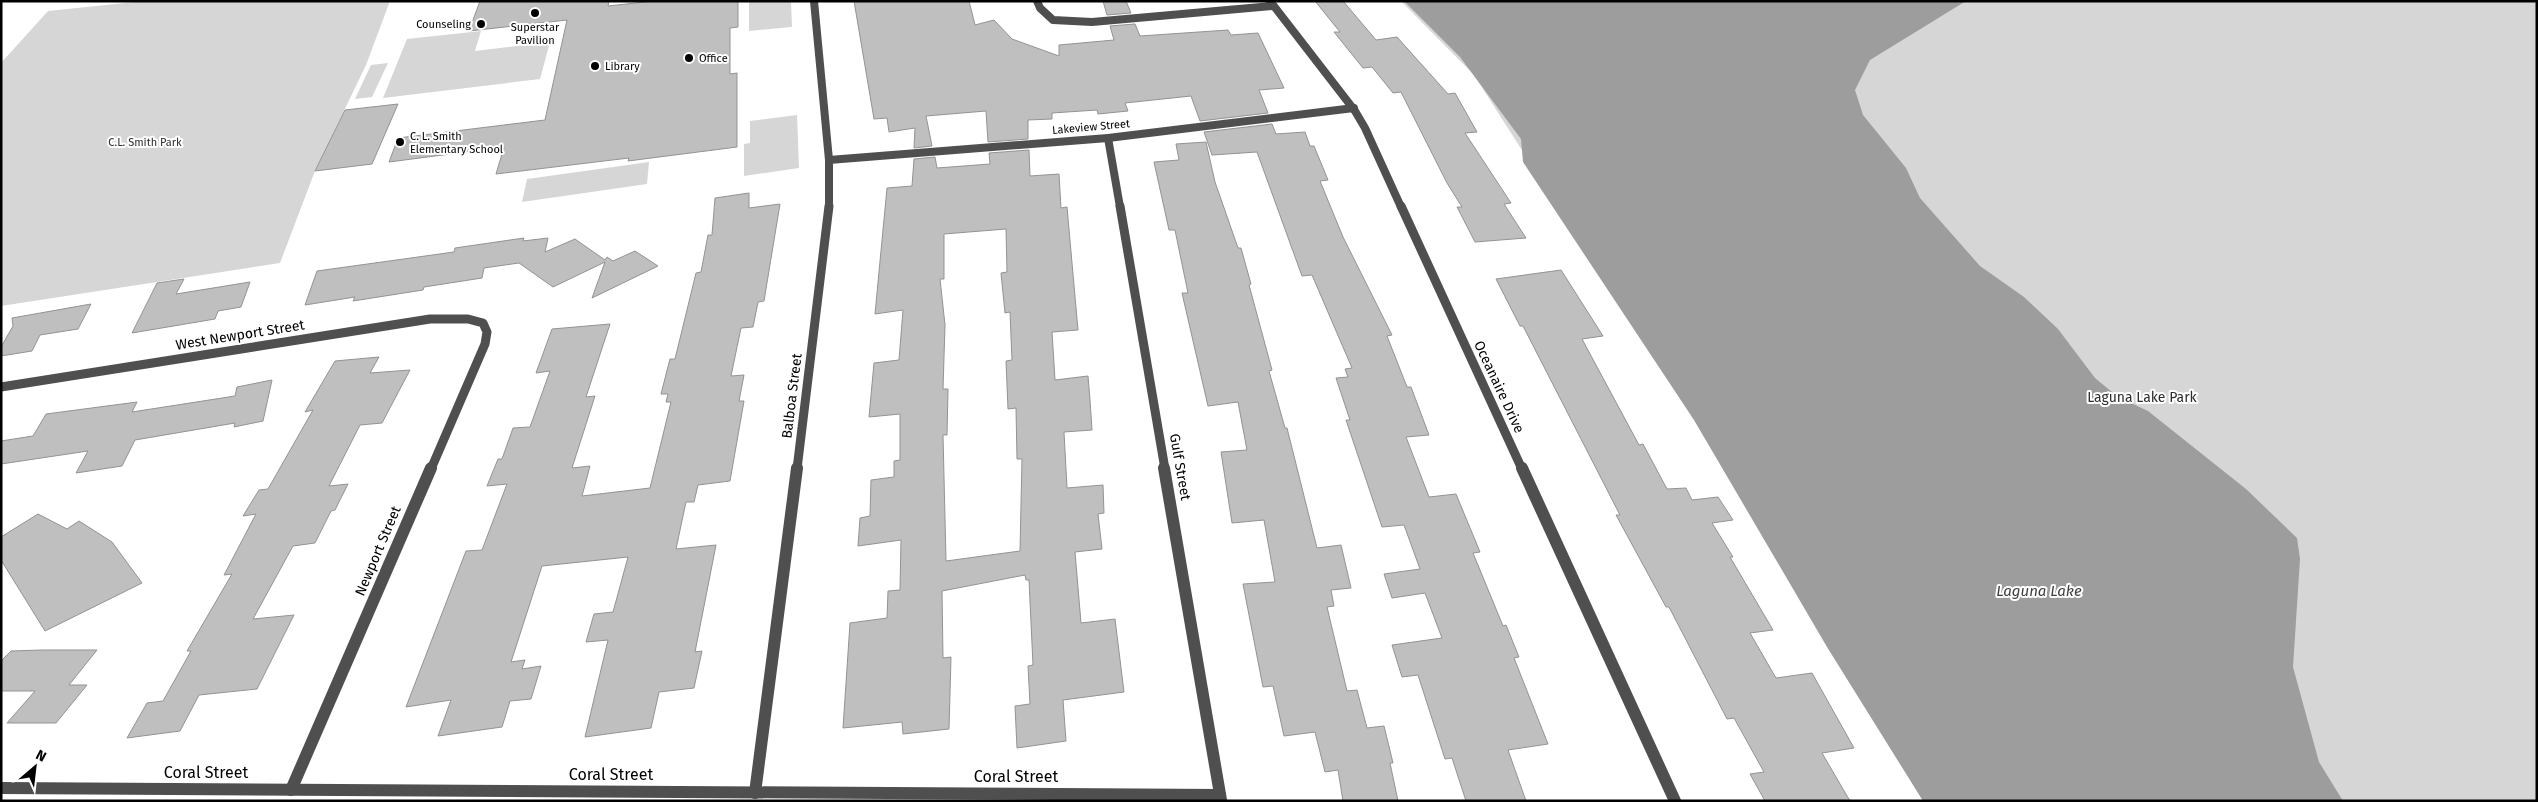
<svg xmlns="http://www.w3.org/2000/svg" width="2538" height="802" viewBox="0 0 2538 802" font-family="'Fira Sans',sans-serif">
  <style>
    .green { fill: #d6d6d6 }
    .water { fill: #9d9d9d }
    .building { fill: #bfbfbf; stroke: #939393; fill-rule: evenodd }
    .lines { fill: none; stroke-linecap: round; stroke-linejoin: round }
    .street-far2 { stroke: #4f4f4f; stroke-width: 8 }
    .street-far1 { stroke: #4f4f4f; stroke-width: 9 }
    .street { stroke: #4f4f4f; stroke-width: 12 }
    .poi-dot { fill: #000; stroke: #fff; stroke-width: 2 }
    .labels { text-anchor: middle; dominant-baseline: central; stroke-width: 4; stroke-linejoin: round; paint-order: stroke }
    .far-poi-label { font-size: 11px; fill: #000; stroke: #fff; text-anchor: start }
    .far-street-label { font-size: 11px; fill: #000; stroke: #fff }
    .far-park-label { font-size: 11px; fill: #2d2d2d; stroke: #fff }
    .street-label { font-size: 14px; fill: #000; stroke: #fff }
    .park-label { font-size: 14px; fill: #2d2d2d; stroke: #fff }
    .water-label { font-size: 15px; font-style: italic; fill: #3e3e3e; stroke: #fff }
    .near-street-label { font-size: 16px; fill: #000; stroke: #fff }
  </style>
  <rect width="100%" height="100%" fill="#fff"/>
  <g class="green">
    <polygon points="144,1 390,1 366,65 315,171 280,263 1,306 1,63 48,11"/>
    <polygon points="749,1 791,1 792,27 749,31"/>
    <polygon points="1401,1 2537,1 2537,801 1927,801 1694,420 1474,75"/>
    <polygon points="481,31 475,51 550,42 540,79 383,98 407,39"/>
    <polygon points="388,63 372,97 355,99 371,65"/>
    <polygon points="797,115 799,168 744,176 744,144 750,143 750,121"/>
    <polygon points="649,162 647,184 522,202 527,179"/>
  </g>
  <polygon class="water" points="1404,1 1966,1 1870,60 1855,90 1863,115 1906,168 1920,198 1980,266 2024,297 2058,329 2095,378 2118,397 2148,411 2246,489 2297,538 2300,559 2293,667 2319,762 2343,801 1923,801 1827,647 1694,420 1523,162 1521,139 1460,57"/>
  <g class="building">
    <polygon points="480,1 609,1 608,6 654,1 738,1 738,27 730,28 730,74 737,73 737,147 628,161 629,158 496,174 504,147 389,162 398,138 545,120 567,20 469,31"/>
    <polygon points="854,1 969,1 975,25 994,20 1012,39 1059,56 1059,45 1114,40 1110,26 1135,24 1140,36 1228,30 1231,35 1258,33 1284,88 1259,90 1268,113 1200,121 1191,96 1125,103 1128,111 1098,114 1097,110 1052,113 1052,119 1028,120 1028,139 988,142 986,111 926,116 932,146 914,148 915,128 889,132 887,118 874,119"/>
    <polygon points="1103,1 1126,1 1131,13 1107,15"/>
    <polygon points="1315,1 1343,1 1376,40 1397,37 1448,94 1455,93 1477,132 1465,133 1511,203 1504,204 1526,238 1475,242 1457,207 1462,207 1447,183 1401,92 1393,93 1372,67 1363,68 1334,32 1340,32"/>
    <polygon points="398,104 372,164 315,171 345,110"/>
    <polygon points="1272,124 1276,134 1305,132 1310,146 1314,146 1328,180 1320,181 1343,237 1392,335 1387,336 1407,387 1411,387 1429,435 1406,437 1429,497 1456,494 1480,552 1473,553 1503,626 1506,625 1519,657 1514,658 1548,744 1508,750 1526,801 1466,801 1452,758 1445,759 1418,675 1402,677 1392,645 1442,638 1425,593 1392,598 1384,574 1420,569 1404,525 1382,527 1346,420 1350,420 1336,378 1348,377 1345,369 1352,368 1312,275 1302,276 1257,152 1212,155 1204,132"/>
    <polygon points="1206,142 1215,182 1238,248 1241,248 1251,284 1249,285 1272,370 1269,371 1285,428 1287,428 1317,548 1341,545 1351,588 1331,590 1334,606 1327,607 1347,691 1357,690 1367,728 1384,726 1393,763 1390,763 1398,801 1343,801 1338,770 1325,772 1315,732 1284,736 1273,686 1263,687 1243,584 1275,582 1264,520 1232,523 1221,452 1247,450 1238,402 1208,406 1182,293 1188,293 1175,230 1169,230 1154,162 1179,160 1176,144"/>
    <path d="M 1029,150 L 1030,176 L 1059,174 L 1061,208 L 1067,207 L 1078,330 L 1052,332 L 1055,380 L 1088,376 L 1090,400 L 1092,430 L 1064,432 L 1067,488 L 1103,485 L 1104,513 L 1098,514 L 1102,549 L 1075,552 L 1081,623 L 1115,619 L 1124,692 L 1063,700 L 1066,741 L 1017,748 L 1015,706 L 1030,704 L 1028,666 L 1033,665 L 1029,580 L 1026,580 L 1025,575 L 942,591 L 943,658 L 951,657 L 949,729 L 903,734 L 902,722 L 843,728 L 850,623 L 887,618 L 888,591 L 900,590 L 901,540 L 858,546 L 860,518 L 870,516 L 871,480 L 894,477 L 894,461 L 900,460 L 900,414 L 869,417 L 874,363 L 899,360 L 903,310 L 875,314 L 887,188 L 912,186 L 914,159 L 935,157 L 937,168 L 990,164 L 989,153 ZM 1006,229 L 1007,272 L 1001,273 L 1005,313 L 1010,312 L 1012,360 L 1006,361 L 1008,409 L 1016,408 L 1017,459 L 1022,459 L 1020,551 L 946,561 L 943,435 L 947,435 L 948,389 L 943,389 L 945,325 L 940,279 L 944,279 L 944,234 Z"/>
    <polygon points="749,193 749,208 780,204 764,301 758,302 753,327 741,328 731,376 744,375 739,401 744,401 730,481 698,485 694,502 686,502 676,549 716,545 695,652 702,651 694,688 659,692 651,728 585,737 608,640 586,642 594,614 613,612 628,557 542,566 511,662 525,660 522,669 541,666 531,699 510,701 502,727 438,736 451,700 406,707 466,551 482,550 507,484 487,486 498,459 502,459 513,428 530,427 550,371 536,373 552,329 610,324 586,397 595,396 572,468 590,466 582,496 650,488 671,402 666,402 668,394 661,394 670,359 675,359 696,273 701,272 708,235 712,235 715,198"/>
    <polygon points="524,238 523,241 548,238 545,252 575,239 605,260 607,257 613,261 635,251 658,266 592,298 605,262 553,287 519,263 484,268 482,278 424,287 423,290 353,301 355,297 305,305 317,271 454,252 455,248"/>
    <polygon points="1561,270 1603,336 1582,339 1639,445 1643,444 1667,489 1686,488 1692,500 1718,497 1733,520 1712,523 1733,557 1730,557 1773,630 1750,633 1776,678 1812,673 1854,748 1822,753 1850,801 1765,801 1750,774 1764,772 1734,718 1727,719 1669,607 1666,607 1616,515 1620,515 1523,326 1520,326 1496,279"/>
    <polygon points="184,279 176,294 250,282 241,307 218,311 215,319 132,333 157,283"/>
    <polygon points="91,304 78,329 40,335 32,351 1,356 1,347 13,326 12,318"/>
    <polygon points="379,357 370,373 410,370 382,423 360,425 329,486 348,484 335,510 331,511 315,543 293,546 253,619 294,615 257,689 199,695 180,731 127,738 147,703 163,701 191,651 187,651 232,574 224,575 256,514 243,516 259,490 268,489 313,410 305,412 335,361"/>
    <polygon points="272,380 263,421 234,427 235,423 135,440 122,466 76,473 88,451 1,464 1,441 33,436 46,414 137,402 132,412 235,396 237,387"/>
    <polygon points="38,514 67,529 79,521 112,542 142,583 45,631 1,560 1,537"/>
    <polygon points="41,650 97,650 69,685 87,685 56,723 7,723 35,691 1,691 1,661 11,651"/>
  </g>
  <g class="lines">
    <g class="street-far2">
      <polyline points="814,1 829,160 829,207"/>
      <polyline points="1037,1 1040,8 1053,20 1092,22 1273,6"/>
      <polyline points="1270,1 1355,111 1365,128 1401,207"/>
      <polyline points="1108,138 1120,207"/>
      <polyline points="829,160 1108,138 1354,108"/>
    </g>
    <g class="street-far1">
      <polyline points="1120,206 1165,469"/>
      <polyline points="1401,206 1522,469"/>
      <polyline points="1,387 430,319 468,319 483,323 487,332 485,344 431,469"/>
      <polyline points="797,469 829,206"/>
    </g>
    <g class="street">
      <polyline points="1164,468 1221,800"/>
      <polyline points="1522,468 1675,801"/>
      <polyline points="1,788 1220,795"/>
      <polyline points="291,790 431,468"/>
      <polyline points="755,793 797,468"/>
    </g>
  </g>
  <g class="poi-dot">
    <circle cx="535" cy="13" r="5"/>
    <circle cx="481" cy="24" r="5"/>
    <circle cx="689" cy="58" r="5"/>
    <circle cx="595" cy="66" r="5"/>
    <circle cx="400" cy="142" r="5"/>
  </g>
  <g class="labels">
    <g class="far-poi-label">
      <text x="471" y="24" text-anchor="end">Counseling</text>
      <text x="535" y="27" text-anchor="middle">Superstar<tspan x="535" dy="13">Pavilion</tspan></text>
      <text x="699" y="58">Office</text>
      <text x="605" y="66">Library</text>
      <text x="410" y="136">C. L. Smith<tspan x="410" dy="13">Elementary School</tspan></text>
    </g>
    <g class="far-street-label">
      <text transform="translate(1091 127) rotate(-5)">Lakeview Street</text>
    </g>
    <g class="far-park-label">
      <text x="145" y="142">C.L. Smith Park</text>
    </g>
    <g class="street-label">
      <text transform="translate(240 335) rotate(-9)">West Newport Street</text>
      <text transform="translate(1499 387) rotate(65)">Oceanaire Drive</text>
      <text transform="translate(792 396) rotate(-83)">Balboa Street</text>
      <text transform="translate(1180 467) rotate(80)">Gulf Street</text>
      <text transform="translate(378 551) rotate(-67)">Newport Street</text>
    </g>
    <g class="park-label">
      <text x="2142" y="397">Laguna Lake Park</text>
    </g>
    <g class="water-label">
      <text x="2039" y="591">Laguna Lake</text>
    </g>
    <g class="near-street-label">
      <text x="206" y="772">Coral Street</text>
      <text x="611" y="774">Coral Street</text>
      <text x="1016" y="776">Coral Street</text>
    </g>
  </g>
  <rect width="2538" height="802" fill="none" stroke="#000000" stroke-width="5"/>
  <g transform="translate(35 767) rotate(28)" stroke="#ffffff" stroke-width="4" paint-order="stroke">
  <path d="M0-4L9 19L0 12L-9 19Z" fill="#000000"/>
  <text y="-8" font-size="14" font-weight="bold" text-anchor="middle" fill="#000000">N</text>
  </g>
</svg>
